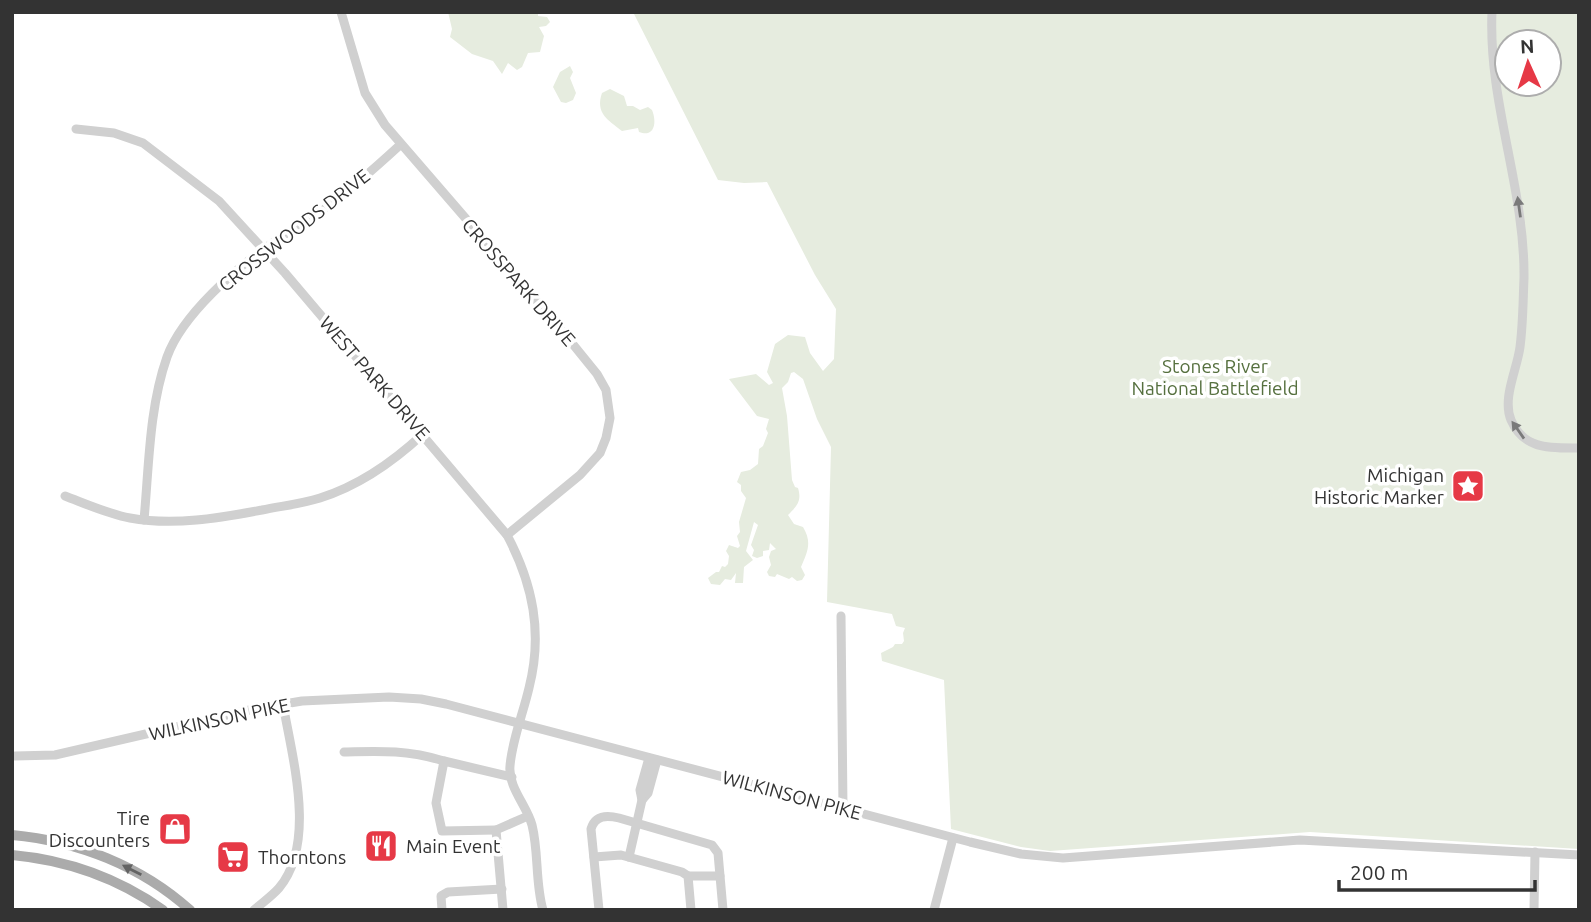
<svg xmlns="http://www.w3.org/2000/svg" width="1591" height="922" viewBox="0 0 1591 922" font-family="Ubuntu,sans-serif">
  <style>
    .green { fill: #e6ecdf; fill-rule: evenodd }
    .lines { fill: none; stroke-linecap: round; stroke-linejoin: round }
    .minor { stroke: #d0d0d0; stroke-width: 9 }
    .major { stroke: #ababab; stroke-width: 10 }
    .oneway { fill: #7a7a7a }
    .oneway2 { fill: #636363 }
    .labels { text-anchor: middle; dominant-baseline: central; stroke-width: 7; stroke-linejoin: round; paint-order: stroke }
    .street-label { font-size: 19px; fill: #333; stroke: #fff }
    .park-label { font-size: 19px; fill: #56703f; stroke: #fff }
    .poi-label { font-size: 19px; fill: #333; stroke: #fff; text-anchor: end }
  </style>
  <rect width="100%" height="100%" fill="#fff"/>
  <g class="green">
    <polygon points="448,12 538,12 538,16 547,17 550,22 546,26 539,27 544,36 540,52 528,53 522,67 517,70 508,63 502,74 493,61 472,54 450,37 452,29"/>
    <path d="M 633,12 L 1579,12 L 1579,849 L 1310,832 L 1050,851 L 1021,847 L 951,829 L 944,680 L 882,661 L 881,653 L 893,647 L 895,644 L 902,644 L 904,641 L 903,633 L 905,628 L 896,626 L 892,614 L 827,602 L 831,447 L 817,419 L 803,379 L 794,372 L 791,373 L 788,382 L 782,388 L 787,416 L 792,480 L 795,487 L 798,488 C 802,501 797,506 788,515 L 794,524 L 803,527 C 812,542 808,551 801,567 L 805,575 L 802,580 L 797,581 L 792,577 L 789,579 L 777,574 L 775,577 L 769,576 L 767,572 L 771,565 L 769,557 L 771,551 L 776,549 L 770,543 L 769,550 L 763,551 L 763,556 L 757,558 L 752,556 L 754,550 L 751,545 L 758,525 L 754,522 L 746,551 L 753,560 L 744,567 L 743,583 L 735,583 L 736,573 L 731,580 L 725,579 L 720,585 L 711,584 L 708,578 L 716,572 L 719,572 L 722,566 L 725,567 L 728,564 L 729,556 L 726,551 L 729,545 L 738,548 L 740,546 L 737,536 L 740,532 L 739,522 L 746,498 L 741,491 L 741,485 L 737,482 L 741,472 L 750,470 L 758,464 L 759,449 L 763,446 L 768,433 L 766,429 L 769,419 L 757,416 L 729,379 L 756,374 L 769,385 L 773,383 L 767,372 L 775,344 L 788,335 L 805,337 L 810,353 L 823,371 L 834,359 L 836,309 L 815,275 L 767,182 L 744,183 L 718,180 ZM 1507,42 L 1549,42 L 1549,84 L 1507,84 Z"/>
    <polygon points="570,66 573,72 570,78 576,93 573,100 566,103 561,102 553,87 560,72"/>
    <path d="M 610,89 L 624,96 L 627,106 L 633,106 L 640,110 L 648,107 L 652,110 C 657,122 655,138 639,132 L 638,128 L 622,131 C 608,120 595,113 602,93 Z"/>
  </g>
  <g class="lines">
    <g class="minor">
      <polyline points="341,12 365,93 385,125 550,316 597,374 606,390 610,418 606,438 600,453 580,475 507,535"/>
      <path d="M 1492,12 C 1488,103 1525,187 1524,278 C 1523,301 1523,324 1520,347 C 1517,370 1502,398 1511,420 C 1524,450 1550,448 1579,448"/>
      <path d="M 76,129 L 114,133 L 143,143 L 219,201 L 285,273 L 507,535 C 533,584 543,633 529,688 C 523,714 512,740 510,766 C 508,787 527,806 532,825 C 539,853 535,882 543,910"/>
      <path d="M 65,496 C 86,504 108,514 130,518 C 174,526 219,518 262,510 C 281,506 301,504 320,498 C 358,486 394,461 423,434"/>
      <path d="M 144,520 C 149,466 149,408 167,357 C 182,315 237,267 274,242 C 290,231 308,222 323,210 C 350,190 375,168 400,145"/>
      <polyline points="841,616 843,809"/>
      <path d="M 344,752 C 382,751 407,750 444,761"/>
      <polyline points="15,756 55,755 254,709 302,701 389,697 421,699 446,704 970,842 1021,854 1063,858 1300,840 1579,855"/>
      <polyline points="649,758 640,790 642,800 648,793 657,760"/>
      <polyline points="496,830 442,831 436,803 444,761 512,777"/>
      <polyline points="594,857 621,855 682,872 688,876 691,910"/>
      <polyline points="629,857 642,800"/>
      <polyline points="688,876 720,876"/>
      <path d="M 254,910 C 262,903 272,896 279,888 C 317,843 292,757 283,704"/>
      <polyline points="442,910 441,896 448,892 502,889"/>
      <polyline points="503,910 496,830 528,816"/>
      <path d="M 599,910 L 591,829 C 595,815 607,815 619,818 L 712,845 L 718,853 L 723,910"/>
      <polyline points="934,910 953,838"/>
      <polyline points="1534,910 1535,852"/>
    </g>
    <g class="major">
      <path d="M 12,835 C 78,841 141,866 190,910"/>
      <path d="M 12,855 C 67,860 118,878 163,910"/>
    </g>
  </g>
  <defs><path id="oneway-solid" d="M-6-.8H1V-3.2L6.5 0L1 3.2V.8H-6Z" transform="scale(1.75)"/></defs>
  <g class="oneway">
    <use href="#oneway-solid" transform="translate(1519 207) rotate(-98)"/>
    <use href="#oneway-solid" transform="translate(1518 430) rotate(-125)"/>
  </g>
  <use class="oneway2" href="#oneway-solid" transform="translate(132 870) rotate(-153)"/>
  <defs>
    <symbol id="sight-square" viewBox="-11 -11 22 22"><rect x="-9" y="-9" width="18" height="18" rx="4" fill="#e63946" stroke="#fff"/><path d="M0-6L1.8-2.2L6-1.7L2.9 1.2L3.7 5.4L0 3.3L-3.7 5.4L-2.9 1.2L-6-1.7L-1.8-2.2Z" fill="#fff"/></symbol>
    <symbol id="shop-square" viewBox="-11 -11 22 22"><rect x="-9" y="-9" width="18" height="18" rx="4" fill="#e63946" stroke="#fff"/><path d="M-5-2.5h2.3a2.7 3.5 0 0 1 5.4 0H5L5.5 6h-11ZM-1.5-2.5h3a1.5 2.3 0 0 0-3 0Z" fill="#fff"/></symbol>
    <symbol id="restaurant-square" viewBox="-11 -11 22 22"><rect x="-9" y="-9" width="18" height="18" rx="4" fill="#e63946" stroke="#fff"/><path d="M-5-6h1v4h1v-4h1v4h1v-4h1v5L-1.5 .5V6h-2V.5L-5-1ZM5-6V6H3V1.5H1.5Q1.5-4 5-6Z" fill="#fff"/></symbol>
    <symbol id="supermarket-square" viewBox="-11 -11 22 22"><rect x="-9" y="-9" width="18" height="18" rx="4" fill="#e63946" stroke="#fff"/><path d="M-6-5.5h2.5l.6 2H6L4.5 2H-2.5L-4.4-4H-6ZM-1.5 3.2a1.3 1.3 0 1 0 .1 0ZM3 3.2a1.3 1.3 0 1 0 .1 0Z" fill="#fff"/></symbol>
  </defs>
  <g fill-rule="evenodd">
    <use href="#sight-square" x="1449" y="467" width="38" height="38"/>
    <use href="#shop-square" x="156" y="810" width="38" height="38"/>
    <use href="#restaurant-square" x="362" y="827" width="38" height="38"/>
    <use href="#supermarket-square" x="214" y="838" width="38" height="38"/>
  </g>
  <g class="labels">
    <g class="street-label">
      <text transform="translate(294 230) rotate(-38)">CROSSWOODS DRIVE</text>
      <text transform="translate(519 282) rotate(49)">CROSSPARK DRIVE</text>
      <text transform="translate(375 378) rotate(49)">WEST PARK DRIVE</text>
      <text transform="translate(219 719) rotate(-12)">WILKINSON PIKE</text>
      <text transform="translate(792 795) rotate(15)">WILKINSON PIKE</text>
    </g>
    <g class="park-label">
      <text x="1215" y="366">Stones River<tspan x="1215" dy="22">National Battlefield</tspan></text>
    </g>
    <g class="poi-label">
      <text x="1444" y="475">Michigan<tspan x="1444" dy="22">Historic Marker</tspan></text>
      <text x="150" y="818">Tire<tspan x="150" dy="22">Discounters</tspan></text>
      <text x="406" y="846" text-anchor="start">Main Event</text>
      <text x="258" y="857" text-anchor="start">Thorntons</text>
    </g>
  </g>
  <rect width="1591" height="922" fill="none" stroke="#333333" stroke-width="28"/>
  <g transform="translate(1528 63) rotate(357)"><circle r="33" fill="#ffffff" stroke="#adadad" stroke-width="2"/>
  <path d="M0-5L12 26L0 18L-12 26Z" fill="#e63946"/>
  <text y="-10" font-size="19" font-weight="bold" text-anchor="middle" fill="#333333">N</text>
  </g>
  <path d="M1339 880v10h196v-10" fill="none" stroke="#333333" stroke-width="3.5"/>
  <text x="1350" y="880" font-size="21" fill="#333333" stroke="#ffffff" stroke-width="5" paint-order="stroke">200 m</text>
</svg>
